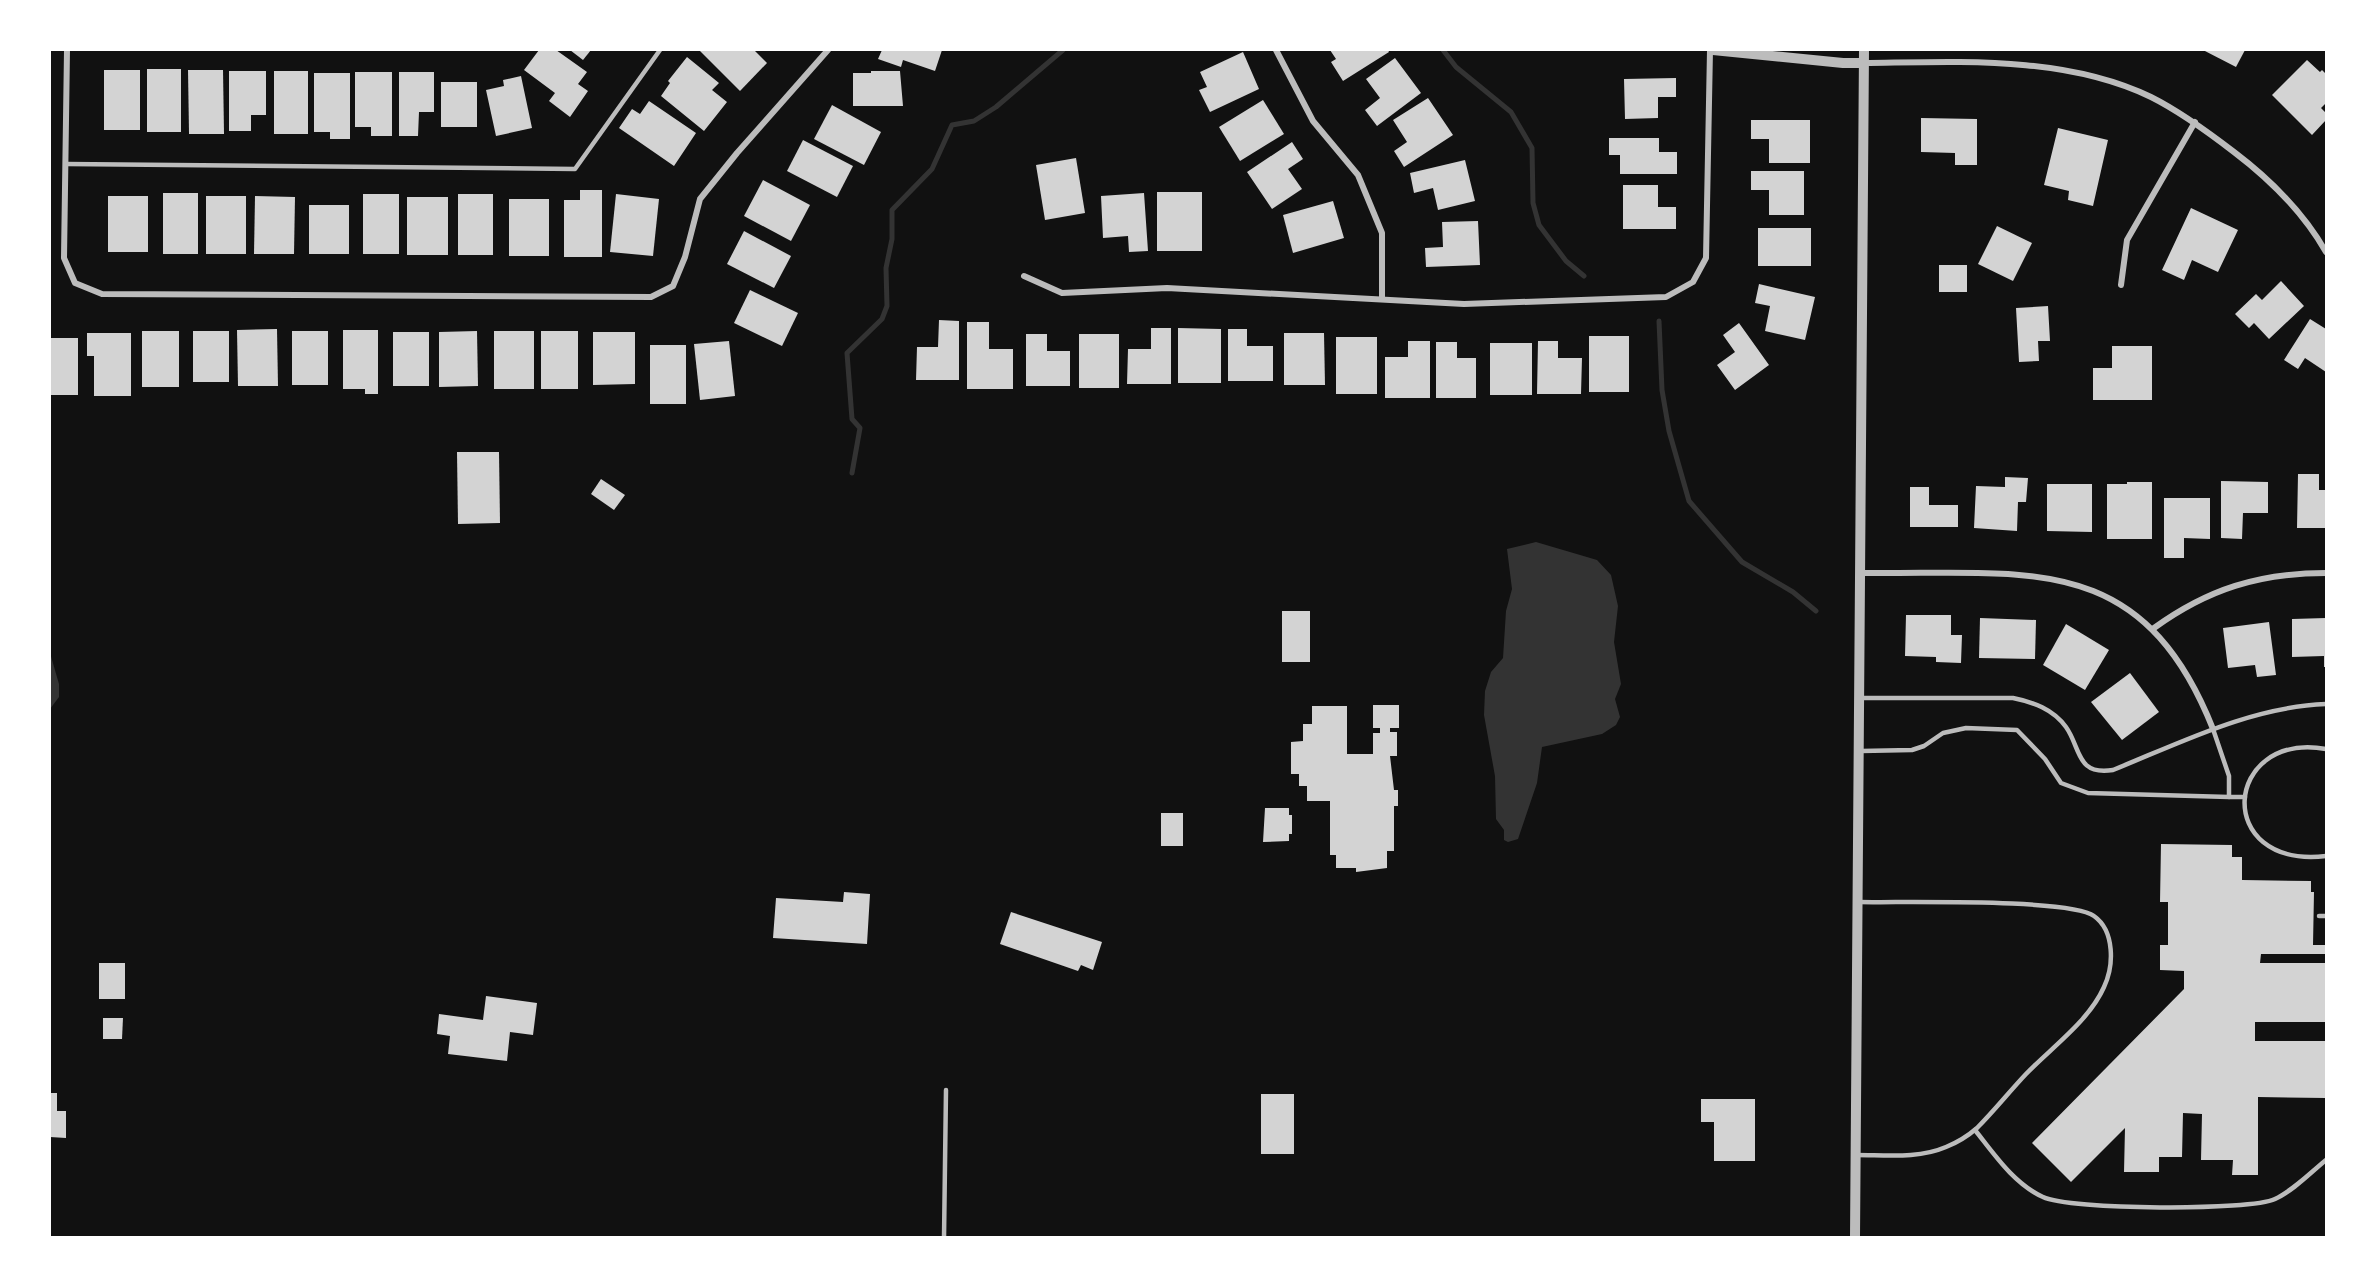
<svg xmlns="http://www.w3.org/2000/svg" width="2376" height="1287" viewBox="0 0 2376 1287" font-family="'Source Serif 4',serif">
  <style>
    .water { fill: #333 }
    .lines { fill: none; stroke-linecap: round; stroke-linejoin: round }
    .stream { stroke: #333; stroke-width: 5 }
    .building { fill: #d3d3d3 }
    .service { stroke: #bcbcbc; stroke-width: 4.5 }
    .minor { stroke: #bcbcbc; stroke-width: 6 }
    .tertiary { stroke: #bcbcbc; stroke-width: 10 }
  </style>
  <rect width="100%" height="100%" fill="#111"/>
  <g class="water">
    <polygon points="1536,542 1597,560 1611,575 1618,606 1614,642 1621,684 1615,699 1620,717 1616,725 1602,734 1542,747 1537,783 1518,839 1508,842 1504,840 1504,830 1496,819 1495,776 1484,715 1485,691 1491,672 1503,658 1506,611 1512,589 1507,549"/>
    <polygon points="50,653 59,684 59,697 50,709"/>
  </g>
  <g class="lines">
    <g class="stream">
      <polyline points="1443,50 1456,67 1511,112 1532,148 1533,203 1539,225 1566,261 1584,276"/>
      <polyline points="1659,321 1662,390 1669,431 1689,501 1742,562 1793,592 1816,611"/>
      <polyline points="852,473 860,428 852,419 847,353 882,319 887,306 886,268 892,239 892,210 932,169 952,125 974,121 996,107 1063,50"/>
    </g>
  </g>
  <g class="building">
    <polygon points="539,50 556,50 587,72 578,84 588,91 570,117 549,101 555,93 524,70"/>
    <polygon points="570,50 591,50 583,60"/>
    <polygon points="702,50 754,50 767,63 740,91 700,51"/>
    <polygon points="882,50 942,50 935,71 903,60 901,67 878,59"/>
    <polygon points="1330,50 1388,50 1389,52 1343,81 1331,62 1336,59"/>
    <polygon points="2203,50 2245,50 2236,67"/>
    <polygon points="1243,52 1259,89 1210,112 1199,90 1207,87 1200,72"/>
    <polygon points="687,57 719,83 712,90 727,102 704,131 661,96 670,83 668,81"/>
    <polygon points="1395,58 1421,93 1377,126 1365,110 1380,98 1366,79"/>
    <polygon points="2307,60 2320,72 2322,70 2326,74 2326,103 2321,108 2326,113 2326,120 2312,135 2272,95"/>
    <rect x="147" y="69" width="34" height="63"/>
    <rect x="104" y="70" width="36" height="60"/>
    <polygon points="188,70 223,70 224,134 189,134"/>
    <polygon points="229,71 266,71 266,115 251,115 251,131 229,131"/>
    <rect x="274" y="71" width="34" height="63"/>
    <polygon points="871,71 900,71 903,106 853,106 853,73 871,73"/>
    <polygon points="355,72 392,72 392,136 371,136 371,127 355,127"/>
    <polygon points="399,72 434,72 434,112 419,112 418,136 399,136"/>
    <polygon points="314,73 350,73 350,139 330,139 330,132 314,132"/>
    <polygon points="521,76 532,128 496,136 486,90 504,86 503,80"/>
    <polygon points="1676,78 1676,97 1658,97 1658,118 1625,119 1624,79"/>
    <rect x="441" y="82" width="36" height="45"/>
    <polygon points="1428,98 1453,135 1404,167 1394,151 1407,142 1393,120"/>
    <polygon points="1263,100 1284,134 1240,161 1219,127"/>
    <polygon points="649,101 696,133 674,166 619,128 632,109 640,114"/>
    <polygon points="832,105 881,132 864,165 814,139"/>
    <polygon points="1921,118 1977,119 1977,165 1955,165 1955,153 1921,152"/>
    <polygon points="1751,120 1810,120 1810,163 1769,163 1769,139 1751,139"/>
    <polygon points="2058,128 2108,140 2093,206 2068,200 2069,191 2044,185"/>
    <polygon points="1609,138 1659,138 1659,152 1677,152 1677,174 1620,174 1620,155 1609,155"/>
    <polygon points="803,140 853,166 837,197 787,171"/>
    <polygon points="1292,142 1303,159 1288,169 1302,189 1272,209 1247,172"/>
    <polygon points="1076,158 1085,213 1045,220 1036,165"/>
    <polygon points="1465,160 1475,201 1438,210 1433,188 1414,193 1410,173"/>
    <polygon points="1751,171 1804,171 1804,215 1769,215 1769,190 1751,190"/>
    <polygon points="763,180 810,205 791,241 744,216"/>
    <polygon points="1623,185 1658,185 1658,207 1676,207 1676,229 1623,229"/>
    <polygon points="580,190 602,190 602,257 564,257 564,200 580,200"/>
    <rect x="1157" y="192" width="45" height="59"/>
    <rect x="163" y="193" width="35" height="61"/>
    <polygon points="1144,193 1148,251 1129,252 1128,236 1103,238 1101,196"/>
    <rect x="363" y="194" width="36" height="60"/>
    <rect x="458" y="194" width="35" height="61"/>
    <polygon points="616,194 659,199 653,256 610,252"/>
    <rect x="108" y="196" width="40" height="56"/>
    <rect x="206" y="196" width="40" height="58"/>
    <polygon points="255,196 295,197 294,254 254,254"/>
    <rect x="407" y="197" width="41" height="58"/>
    <rect x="509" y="199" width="40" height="57"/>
    <polygon points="1333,201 1344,238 1293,253 1283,215"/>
    <rect x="309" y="205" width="40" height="49"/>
    <polygon points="2191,208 2238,230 2218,272 2192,260 2184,280 2162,270"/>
    <polygon points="1478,221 1480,265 1426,267 1425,248 1443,247 1442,222"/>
    <polygon points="1997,226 2032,243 2013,281 1978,264"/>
    <rect x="1758" y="228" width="53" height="38"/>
    <polygon points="744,231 791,256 774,288 727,264"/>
    <rect x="1939" y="265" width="28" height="27"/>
    <polygon points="2281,281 2304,306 2269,339 2254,323 2249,328 2235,314 2256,294 2262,300"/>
    <polygon points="1759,284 1815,297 1805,340 1765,331 1770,306 1755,303"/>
    <polygon points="750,290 798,313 782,346 734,323"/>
    <polygon points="2048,306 2050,341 2038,341 2039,361 2019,362 2016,308"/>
    <polygon points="2310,319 2326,329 2326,372 2305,358 2298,369 2284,360"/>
    <polygon points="939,320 959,321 959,380 916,380 917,347 938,347"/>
    <polygon points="967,322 989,322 989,349 1013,349 1013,389 967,389"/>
    <polygon points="1739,323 1769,365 1735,390 1717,365 1735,352 1723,335"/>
    <polygon points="1151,328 1171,328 1171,384 1127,384 1128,349 1151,349"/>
    <polygon points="1178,328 1221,329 1221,383 1178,383"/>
    <polygon points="277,329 278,386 238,386 237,330"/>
    <polygon points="1228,329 1247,329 1247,346 1273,346 1273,381 1228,381"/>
    <polygon points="343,330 378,330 378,394 365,394 365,389 343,389"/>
    <rect x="142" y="331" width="37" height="56"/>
    <rect x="193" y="331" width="36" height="51"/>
    <rect x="292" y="331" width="36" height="54"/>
    <polygon points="477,331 478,386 439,387 439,332"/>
    <rect x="494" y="331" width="40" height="58"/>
    <rect x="541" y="331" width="37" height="58"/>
    <rect x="393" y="332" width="36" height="54"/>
    <polygon points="593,332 635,332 635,384 593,385"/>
    <polygon points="87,333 131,333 131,396 94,396 94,356 87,356"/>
    <polygon points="1284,333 1324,333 1325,385 1284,385"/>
    <polygon points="1026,334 1047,334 1047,351 1070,351 1070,386 1026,386"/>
    <rect x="1079" y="334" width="40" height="54"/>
    <rect x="1589" y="336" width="40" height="56"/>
    <rect x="1336" y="337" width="41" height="57"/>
    <rect x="50" y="338" width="28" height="57"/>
    <polygon points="729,341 735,396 700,400 694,344"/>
    <polygon points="1408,341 1430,341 1430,398 1385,398 1385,357 1408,357"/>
    <polygon points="1538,341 1558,341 1558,358 1582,358 1581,394 1537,394"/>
    <polygon points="1436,342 1457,342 1457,358 1476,358 1476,398 1436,398"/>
    <rect x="1490" y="343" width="42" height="52"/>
    <rect x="650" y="345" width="36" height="59"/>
    <polygon points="2112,346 2152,346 2152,400 2093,400 2093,368 2112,368"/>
    <polygon points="457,452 499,452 500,523 458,524"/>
    <polygon points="2298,474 2319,474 2319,490 2326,490 2326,528 2297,528"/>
    <polygon points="2005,477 2028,478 2026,502 2018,502 2017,531 1974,528 1976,486 2005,487"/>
    <polygon points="601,479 625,495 614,510 591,494"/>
    <polygon points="2221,481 2268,482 2268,513 2243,513 2242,539 2221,538"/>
    <polygon points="2127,482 2152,482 2152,539 2107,539 2107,484 2127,484"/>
    <polygon points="2047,484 2092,484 2092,532 2047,531"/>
    <polygon points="1910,487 1929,487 1929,505 1958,505 1958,527 1910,527"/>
    <polygon points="2164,498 2210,498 2210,539 2184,538 2184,558 2164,558"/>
    <rect x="1282" y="611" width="28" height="51"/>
    <polygon points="1906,615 1951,615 1951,635 1962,635 1961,663 1936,662 1936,657 1905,656"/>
    <polygon points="1980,618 2036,620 2035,659 1979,658"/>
    <polygon points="2326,618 2326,667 2324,667 2324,656 2292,657 2292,619"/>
    <polygon points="2269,622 2276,675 2257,677 2255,665 2228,668 2223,628"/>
    <polygon points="2066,624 2109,650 2085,690 2043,665"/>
    <polygon points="2130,673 2159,712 2122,740 2091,702"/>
    <polygon points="1373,705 1399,705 1399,728 1390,728 1390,732 1397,732 1397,756 1390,756 1394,790 1398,790 1398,806 1394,806 1394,851 1387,851 1387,868 1356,872 1356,868 1336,868 1336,855 1330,855 1330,801 1307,801 1307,786 1299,786 1299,774 1291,774 1291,742 1303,741 1303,724 1312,724 1312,706 1347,706 1347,754 1373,754 1373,733 1380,733 1380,728 1373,728"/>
    <polygon points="1265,808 1289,808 1289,815 1292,815 1292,834 1289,834 1289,841 1263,842"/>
    <rect x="1161" y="813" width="22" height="33"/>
    <polygon points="2161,844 2232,845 2232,857 2242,857 2242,880 2311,881 2311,892 2314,892 2313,945 2326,945 2326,954 2261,954 2260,963 2326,963 2326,1022 2255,1022 2255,1041 2326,1041 2326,1098 2258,1097 2258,1175 2232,1175 2233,1160 2201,1160 2202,1114 2183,1113 2182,1157 2159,1157 2159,1172 2124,1172 2125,1128 2071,1182 2032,1143 2184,989 2184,971 2160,970 2160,945 2168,945 2168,902 2160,902"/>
    <polygon points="844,892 870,894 867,944 773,938 776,898 843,902"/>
    <polygon points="1011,912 1102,942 1093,970 1081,965 1078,971 1000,944"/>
    <rect x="99" y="963" width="26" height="36"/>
    <polygon points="486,996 537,1003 533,1035 510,1032 507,1061 448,1054 450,1036 437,1034 439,1014 483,1020"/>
    <polygon points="103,1018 123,1018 122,1039 103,1039"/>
    <polygon points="50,1093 57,1093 57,1111 66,1111 66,1138 50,1137"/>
    <rect x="1261" y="1094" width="33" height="60"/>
    <polygon points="1701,1099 1755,1099 1755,1161 1714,1161 1714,1122 1701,1122"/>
  </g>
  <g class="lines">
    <g class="service">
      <polyline points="66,164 575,169 660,50"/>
      <path d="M 1861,698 L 2013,698 C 2033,702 2053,709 2066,727 C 2081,748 2076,776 2113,770 C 2182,742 2251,707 2326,704"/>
      <path d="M 2326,749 C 2223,731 2212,869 2326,856"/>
      <polyline points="1861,751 1912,750 1924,746 1943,733 1966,728 2017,730 2045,759 2061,783 2088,793 2229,797 2229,776 2213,729"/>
      <polyline points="2229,797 2245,797"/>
      <polyline points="2319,916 2326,916"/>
      <path d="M 1975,1130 C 1994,1154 2014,1184 2043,1197 C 2069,1210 2251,1211 2275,1199 C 2294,1190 2310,1173 2326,1160"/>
      <path d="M 1856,1155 C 1886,1155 1918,1159 1946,1147 C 1956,1143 1969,1135 1977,1128 C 1994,1111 2009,1092 2026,1074 C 2051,1048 2089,1021 2104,987 C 2114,966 2115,931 2094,916 C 2070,898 1898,903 1859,902"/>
      <polyline points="944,1238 946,1090"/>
    </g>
    <g class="minor">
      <polyline points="67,50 64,258 75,283 102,294 651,297 673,286 685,257 700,199 737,153 828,50"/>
      <polyline points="1276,50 1313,121 1358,175 1382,233 1382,298"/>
      <path d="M 1864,63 C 1958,62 2064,55 2151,97 C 2181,112 2208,132 2234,152 C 2271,180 2303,212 2326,252"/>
      <polyline points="1024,276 1062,293 1167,288 1464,304 1666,297 1693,282 1706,258 1710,50"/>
      <polyline points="2121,285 2127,240 2195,122"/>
      <path d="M 1862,573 C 2026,575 2141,548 2213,729"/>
      <path d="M 2154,628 C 2208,589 2259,573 2326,573"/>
    </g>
    <g class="tertiary">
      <polyline points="1713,50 1843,63 1864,63"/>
      <polyline points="1855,1238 1864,50"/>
    </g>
  </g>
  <rect width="2376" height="1287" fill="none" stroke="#ffffff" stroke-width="102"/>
</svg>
